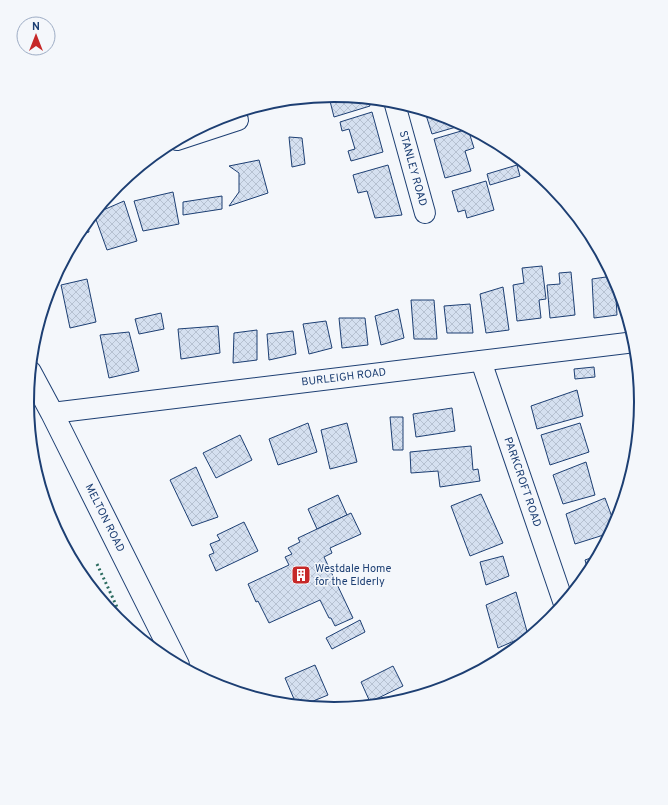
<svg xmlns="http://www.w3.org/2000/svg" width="668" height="805" viewBox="0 0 668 805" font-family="Overpass,sans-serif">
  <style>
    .building { fill: url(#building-cross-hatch); stroke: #1d3f73 }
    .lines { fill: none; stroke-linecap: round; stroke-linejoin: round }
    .street-casing { stroke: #1d3f73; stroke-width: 22 }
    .primary-casing { stroke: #1d3f73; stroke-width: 24 }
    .street { stroke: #f4f7fb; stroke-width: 20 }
    .primary { stroke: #f4f7fb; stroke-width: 22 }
    .hedge { stroke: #2c6c60; stroke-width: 3; stroke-dasharray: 2 3; stroke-linecap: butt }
    .labels { text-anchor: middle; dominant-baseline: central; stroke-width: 3; stroke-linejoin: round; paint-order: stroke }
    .street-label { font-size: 11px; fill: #1d3f73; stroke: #f4f7fb }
    .poi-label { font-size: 11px; fill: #1d3f73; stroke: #f4f7fb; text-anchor: start }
    .rim { fill: none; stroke: #1d3f73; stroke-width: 2 }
  </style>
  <defs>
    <pattern id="building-cross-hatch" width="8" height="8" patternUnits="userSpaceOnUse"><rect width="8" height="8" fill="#d5e0f0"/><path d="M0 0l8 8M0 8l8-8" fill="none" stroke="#b6c1d1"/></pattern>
  </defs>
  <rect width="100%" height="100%" fill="#f4f7fb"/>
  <g class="building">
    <polygon points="339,96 368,99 370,106 334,117 330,101 339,99"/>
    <polygon points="372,112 383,152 351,161 348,151 355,149 349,129 342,131 340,122"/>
    <polygon points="432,113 452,119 463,125 432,134 426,115"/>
    <polygon points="468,129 474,148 465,151 471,171 445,178 434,139"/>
    <polygon points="289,137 302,138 305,164 292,167"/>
    <polygon points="259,160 268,193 229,206 239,192 239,173 229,166"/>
    <polygon points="388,165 402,215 375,218 367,191 358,193 353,175"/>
    <polygon points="517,165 520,176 490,185 487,174"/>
    <polygon points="486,181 494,210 467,218 465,210 458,212 452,191"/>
    <polygon points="173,192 179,224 143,231 134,201"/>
    <polygon points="222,196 222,209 183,215 183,202"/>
    <polygon points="124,201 137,241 107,250 94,214"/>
    <polygon points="87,222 89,232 79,235 79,232"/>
    <polygon points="542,266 546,299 539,300 541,318 517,321 513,285 524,283 522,268"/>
    <polygon points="571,272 575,315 550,318 547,285 560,284 559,273"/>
    <polygon points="613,276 615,280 617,315 594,318 592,279"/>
    <polygon points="87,279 96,322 70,328 61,285"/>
    <polygon points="503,287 509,330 486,333 480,294"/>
    <polygon points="619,289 626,312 621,312"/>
    <polygon points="411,300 434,300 437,339 414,339"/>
    <polygon points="470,304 473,333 447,333 444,306"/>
    <polygon points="398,309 404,338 381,345 375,316"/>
    <polygon points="161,313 164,329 139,334 135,319"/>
    <polygon points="339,318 365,318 368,345 342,348"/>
    <polygon points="326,321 332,348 309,354 303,324"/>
    <polygon points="218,326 220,353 181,359 178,329"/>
    <polygon points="257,330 257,360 233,363 234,333"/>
    <polygon points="293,331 296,354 269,360 267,334"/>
    <polygon points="129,332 139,371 109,378 100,335"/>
    <polygon points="594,367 595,377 575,379 574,369"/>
    <polygon points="577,390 583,416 537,429 531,406"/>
    <polygon points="452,408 455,431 416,437 413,414"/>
    <polygon points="390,417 403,417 403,450 393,450"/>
    <polygon points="308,423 317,452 278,465 269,439"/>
    <polygon points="347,423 357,462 330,469 321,430"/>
    <polygon points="580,423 589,452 550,465 541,435"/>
    <polygon points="240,435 252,460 216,478 203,453"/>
    <polygon points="471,446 473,470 478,469 480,481 440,487 438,471 411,473 410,452"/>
    <polygon points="586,462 595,495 563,504 553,475"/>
    <polygon points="196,467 218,517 192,526 170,480"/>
    <polygon points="481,494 503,543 470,556 451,506"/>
    <polygon points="338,495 347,515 317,529 308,509"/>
    <polygon points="605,498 615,525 610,533 575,544 566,514"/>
    <polygon points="351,513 361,534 330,548 332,553 324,557 353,618 335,626 331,618 329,618 320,600 269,623 258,601 256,602 248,584 289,565 285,557 292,554 288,548 300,542 298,538"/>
    <polygon points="244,522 258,551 216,571 209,555 214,553 210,544 220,540 217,535"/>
    <polygon points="599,555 589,573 589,574 585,560"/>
    <polygon points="503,556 509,576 486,585 480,562"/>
    <polygon points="516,592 528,635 498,648 486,605"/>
    <polygon points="360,620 365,632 332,649 326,638"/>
    <polygon points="315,665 328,695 301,706 297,706 285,678"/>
    <polygon points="393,666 403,686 370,702 361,682"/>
  </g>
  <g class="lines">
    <defs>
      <g id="street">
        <path id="s1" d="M 394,101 L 425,213"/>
        <polyline points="177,140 238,120"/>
        <path id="s2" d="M 481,361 L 564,604"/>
        <path id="s3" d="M 52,413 L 635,342"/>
      </g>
      <g id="primary">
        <path id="s4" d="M 30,372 L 52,413 L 178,665"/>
      </g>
    </defs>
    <use href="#street" class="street-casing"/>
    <use href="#primary" class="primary-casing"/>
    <use href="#street" class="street"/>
    <use href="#primary" class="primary"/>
    <polyline class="hedge" points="97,564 117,607 109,610"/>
  </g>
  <defs>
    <symbol id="building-square" viewBox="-11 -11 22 22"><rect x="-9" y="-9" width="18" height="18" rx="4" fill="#c62828" stroke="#f4f7fb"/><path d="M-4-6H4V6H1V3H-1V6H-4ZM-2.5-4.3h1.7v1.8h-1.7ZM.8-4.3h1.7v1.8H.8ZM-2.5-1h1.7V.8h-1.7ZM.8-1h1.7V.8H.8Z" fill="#fff"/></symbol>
  </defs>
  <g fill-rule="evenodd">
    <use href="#building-square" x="290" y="564" width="22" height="22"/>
  </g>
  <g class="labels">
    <g class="street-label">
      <text stroke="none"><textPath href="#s1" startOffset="70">STANLEY ROAD</textPath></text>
      <text stroke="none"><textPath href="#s3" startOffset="294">BURLEIGH ROAD</textPath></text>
      <text stroke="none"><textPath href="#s2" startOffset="128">PARKCROFT ROAD</textPath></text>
      <text stroke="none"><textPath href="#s4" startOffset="164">MELTON ROAD</textPath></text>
    </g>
    <g class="poi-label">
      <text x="315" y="569">Westdale Home<tspan x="315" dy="13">for the Elderly</tspan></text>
    </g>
  </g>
  <path d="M0 0H668V805H0ZM34 402a300 300 0 1 1 600 0a300 300 0 1 1-600 0Z" fill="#f4f7fb" fill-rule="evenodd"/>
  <path class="rim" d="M34 402a300 300 0 1 1 600 0a300 300 0 1 1-600 0Z"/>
  <g transform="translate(36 36)"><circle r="19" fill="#f4f7fb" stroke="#9eadc5"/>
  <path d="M0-3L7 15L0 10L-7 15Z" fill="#c62828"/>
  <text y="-6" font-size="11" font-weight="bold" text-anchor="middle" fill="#1d3f73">N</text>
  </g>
</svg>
